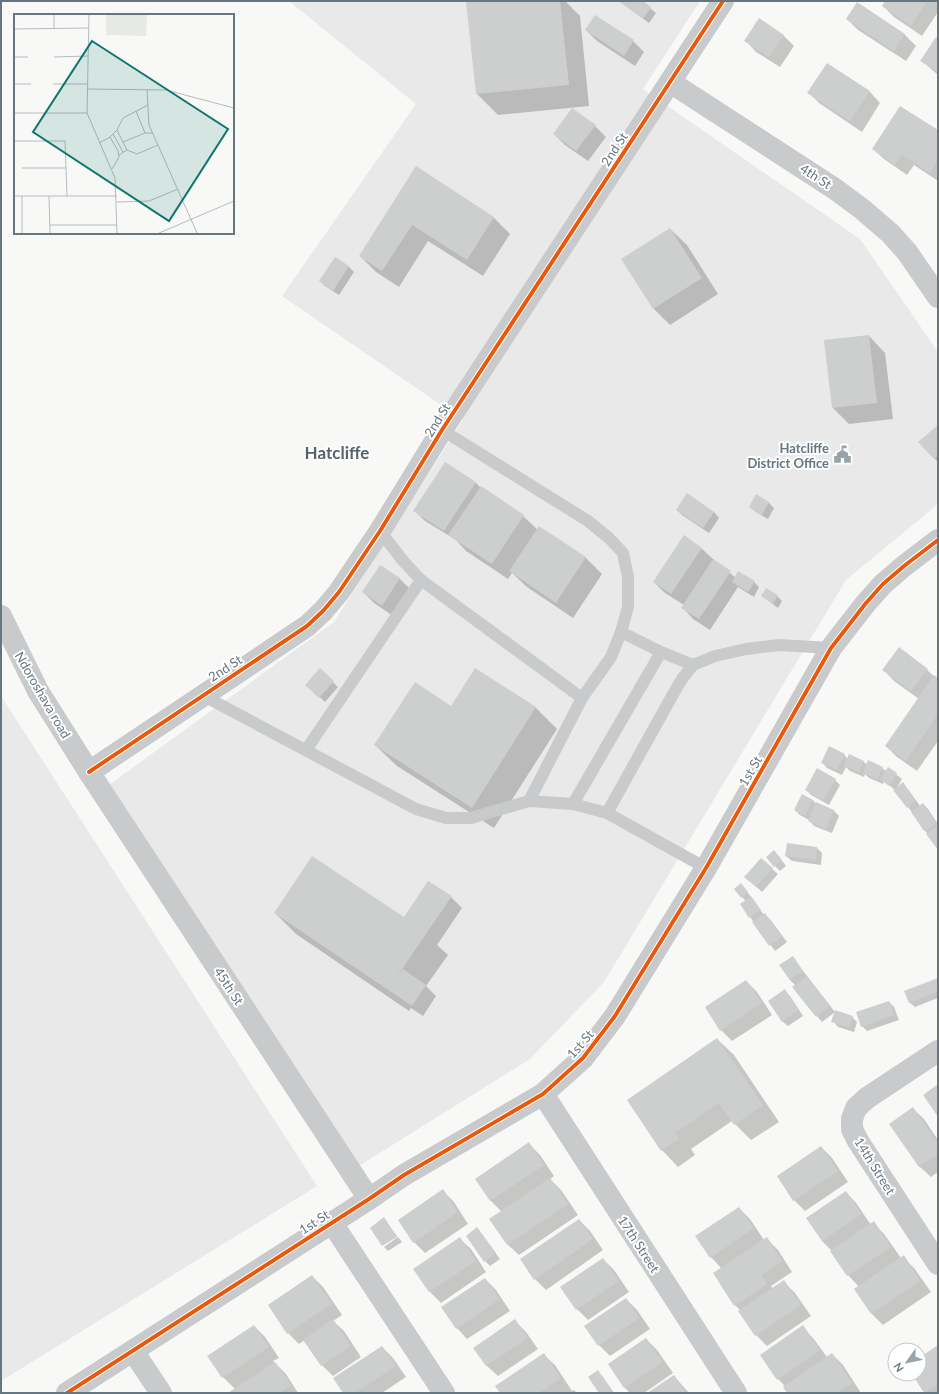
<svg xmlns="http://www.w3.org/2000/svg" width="939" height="1394" viewBox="0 0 939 1394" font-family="Lato,sans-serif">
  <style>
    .built { fill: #e8e9e8 }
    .shadow { fill: #0003 }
    .building { fill: #cdcfcf }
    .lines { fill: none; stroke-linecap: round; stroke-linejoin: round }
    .lane { stroke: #c9cacb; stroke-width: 12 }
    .street { stroke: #c9cacb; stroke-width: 22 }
    .cycleway-casing { stroke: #fff; stroke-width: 6 }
    .cycleway { stroke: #e8590c; stroke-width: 4 }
    .labels { text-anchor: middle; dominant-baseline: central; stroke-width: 4; stroke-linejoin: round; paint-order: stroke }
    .street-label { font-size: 13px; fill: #657680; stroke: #fff }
    .poi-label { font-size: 13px; font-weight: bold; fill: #657680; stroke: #fff; text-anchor: end }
    .district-label { font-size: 17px; font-weight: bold; fill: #57636c; stroke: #fff }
    .inset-road { fill: none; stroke: #b4bcc0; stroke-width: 1 }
    .view { fill: #0f766e; fill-opacity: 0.15; stroke: #0f766e; stroke-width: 2 }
    .inset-edge { fill: none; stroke: #657680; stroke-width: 2 }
  </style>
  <rect width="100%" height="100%" fill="#f8f8f7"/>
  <g class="built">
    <polygon points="289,1 700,1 643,89 860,239 938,352 938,504 846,580 604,982 530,1059 346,1174 99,792 334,622 463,420 282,296 416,104"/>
    <polygon points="1,696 317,1186 1,1381"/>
  </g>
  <g class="shadow">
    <polygon points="492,1 565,1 580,16 589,106 498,115 477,94"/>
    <polygon points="619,1 641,1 656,13 649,23"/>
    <polygon points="886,1 938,1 938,12 922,36 894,17 883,6"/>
    <polygon points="858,3 905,35 916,46 906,61 858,30 847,19"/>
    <polygon points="586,30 633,41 644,52 635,66 597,41"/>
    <polygon points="783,35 794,46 780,67 756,52 746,41"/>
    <polygon points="938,39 938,75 922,61"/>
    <polygon points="827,64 870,92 880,103 862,132 819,103 809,93"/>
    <polygon points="595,126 606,137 588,161 565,145 554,134"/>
    <polygon points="938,132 938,181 914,165 907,175 884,159 873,149"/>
    <polygon points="416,168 494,218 510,234 483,276 428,241 399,287 376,272 360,256"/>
    <polygon points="670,229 687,245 718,294 670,325 654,309 622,259"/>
    <polygon points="335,258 349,267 354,272 339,295 325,286 320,281"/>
    <polygon points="869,336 885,353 893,419 849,424 833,408"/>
    <polygon points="938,426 938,462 934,458"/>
    <polygon points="446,463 476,483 481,488 523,516 538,530 539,527 586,558 602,574 573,618 527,587 512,573 508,579 466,551 456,540 425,521 414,510"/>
    <polygon points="757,496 769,503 774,508 768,519 756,512 750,507"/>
    <polygon points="677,510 714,512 719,518 709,533 682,515"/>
    <polygon points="684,537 702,549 713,559 736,578 754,582 759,587 754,597 738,587 710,630 693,619 683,608 684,605 665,593 654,582"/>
    <polygon points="381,566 400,579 411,590 393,616 374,603 363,592"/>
    <polygon points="762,596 777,596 782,601 778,608"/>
    <polygon points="476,669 536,708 557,729 494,828 397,766 375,745 452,707"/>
    <polygon points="320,670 338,687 325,702 307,685"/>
    <polygon points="884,670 927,670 938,680 938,741 917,771 897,757 886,746 919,699 894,681"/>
    <polygon points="844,755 848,759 863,761 867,765 882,768 886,771 888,768 902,779 896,789 908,789 920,806 923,804 928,809 938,824 938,849 912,812 894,789 884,781 883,784 869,778 865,774 864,777 850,771 846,767 842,775 827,768 822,762"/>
    <polygon points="835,780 840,785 829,805 811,795 806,790"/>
    <polygon points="813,800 816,804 834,811 839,816 832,833 814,826 809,820 800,815 795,810"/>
    <polygon points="817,848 822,853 821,865 792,861 786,856"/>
    <polygon points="779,857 786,866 780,871 775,866"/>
    <polygon points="761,859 778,874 762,892 751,882"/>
    <polygon points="746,890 764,915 770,919 787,942 775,951 750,917 746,901 742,897"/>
    <polygon points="451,897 462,908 437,945 448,955 426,986 436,996 423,1016 411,1008 409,1011 296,934 275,913 404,919"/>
    <polygon points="793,958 835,1012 822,1022 794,988 796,986 790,980 781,966"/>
    <polygon points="938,979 938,998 915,1007 909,1002"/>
    <polygon points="746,981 757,992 772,1015 732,1041 721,1030"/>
    <polygon points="784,991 790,996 803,1016 788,1026 782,1021"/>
    <polygon points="889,1002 894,1007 899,1020 867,1031 862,1026"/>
    <polygon points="852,1017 857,1022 854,1032 838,1027 833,1021"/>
    <polygon points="717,1039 734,1055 779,1122 751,1140 732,1121 691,1149 695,1155 678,1167 662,1150 628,1100"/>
    <polygon points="913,1109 924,1119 938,1140 938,1172 931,1177 920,1167 891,1124"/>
    <polygon points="529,1144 540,1155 554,1176 550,1179 561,1190 578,1215 519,1255 508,1245 491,1220 502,1212 491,1201 476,1179"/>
    <polygon points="821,1147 832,1158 848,1182 805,1211 794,1200 778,1176"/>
    <polygon points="443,1191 454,1202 468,1224 425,1253 414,1242"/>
    <polygon points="846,1192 856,1203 871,1225 873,1223 884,1234 901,1258 903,1257 914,1268 931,1292 883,1325 872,1314 855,1289 859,1287 848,1275 832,1251 822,1241"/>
    <polygon points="739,1208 750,1219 764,1240 767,1239 778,1250 792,1272 771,1286 773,1289 784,1282 795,1293 811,1316 767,1346 756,1335 741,1311 735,1305 721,1268 711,1257"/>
    <polygon points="384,1219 397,1236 383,1245"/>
    <polygon points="579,1220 590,1231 603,1250 546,1290 535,1279"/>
    <polygon points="477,1229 500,1259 490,1266 485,1261"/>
    <polygon points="398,1237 402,1242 388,1251 384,1247"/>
    <polygon points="460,1239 471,1249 486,1272 441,1303 430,1292 415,1269"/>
    <polygon points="603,1259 614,1270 629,1292 588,1320 577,1309 562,1287"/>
    <polygon points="312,1276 323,1287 342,1315 333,1321 344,1331 361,1357 333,1376 322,1365 305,1340 299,1344 288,1333 269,1305"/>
    <polygon points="485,1279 496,1290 510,1311 467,1339 457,1328"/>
    <polygon points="626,1299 637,1310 650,1329 610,1356 599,1345"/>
    <polygon points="515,1321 526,1332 538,1349 498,1376 487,1366 475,1348"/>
    <polygon points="254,1326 265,1337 279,1358 273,1361 286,1374 298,1393 230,1393 235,1389 223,1377"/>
    <polygon points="802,1327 813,1338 827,1357 832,1354 843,1365 861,1393 788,1393 785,1386 778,1379"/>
    <polygon points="646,1339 657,1350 673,1373 644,1393 630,1393 625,1388 609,1364"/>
    <polygon points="938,1346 938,1393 926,1393 913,1374 919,1374 919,1359"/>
    <polygon points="382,1347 393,1358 406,1377 382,1393 345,1393"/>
    <polygon points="544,1355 555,1365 572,1391 574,1390 577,1393 501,1393"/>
    <polygon points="598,1372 603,1377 614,1393 600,1393"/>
    <polygon points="674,1376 689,1393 649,1393"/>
  </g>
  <g class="building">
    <polygon points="481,1 560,1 569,85 476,94 466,2"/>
    <polygon points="619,1 643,1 651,7 643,19"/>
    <polygon points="885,1 927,1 911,26 882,6"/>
    <polygon points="857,2 905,34 894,51 846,19"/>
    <polygon points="595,15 634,40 624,56 585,30"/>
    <polygon points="759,18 784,35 769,57 744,41"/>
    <polygon points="936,37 938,38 938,72 920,61"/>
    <polygon points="827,63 870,91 850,121 807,93"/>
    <polygon points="900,106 938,130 938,160 930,173 902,155 895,165 872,149"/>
    <polygon points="572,108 596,125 576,151 553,134"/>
    <polygon points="416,166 494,217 467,260 412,225 382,271 359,256"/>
    <polygon points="670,228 702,278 653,309 621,259"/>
    <polygon points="335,257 349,266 333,291 319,281"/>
    <polygon points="869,335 877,403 832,408 824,340"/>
    <polygon points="938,425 938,455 934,459 918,442"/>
    <polygon points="445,462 476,482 444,531 413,511"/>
    <polygon points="481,486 524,515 492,564 448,535"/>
    <polygon points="687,493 714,512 703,528 676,510"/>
    <polygon points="756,494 769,502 762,515 749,507"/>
    <polygon points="539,526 586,557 556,603 509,571"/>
    <polygon points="684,535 702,548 671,594 653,582"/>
    <polygon points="713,559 731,571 699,619 681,608"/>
    <polygon points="380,565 400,578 382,606 362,592"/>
    <polygon points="738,571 755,581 748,592 732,582"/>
    <polygon points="766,588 778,595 773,604 761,596"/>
    <polygon points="899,647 928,669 911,691 882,670"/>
    <polygon points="320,668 334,681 319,698 305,685"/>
    <polygon points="475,668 536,707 472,808 374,745 415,682 451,706"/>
    <polygon points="934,675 938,678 938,714 906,761 885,746"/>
    <polygon points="829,746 845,754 837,770 821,763"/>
    <polygon points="849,754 864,761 859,772 844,766"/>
    <polygon points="868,760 883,767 877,779 863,773"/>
    <polygon points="888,767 897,773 889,786 880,779"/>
    <polygon points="817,768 836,779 823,801 805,790"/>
    <polygon points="903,782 916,801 907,808 893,790"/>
    <polygon points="802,794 813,800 805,816 794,810"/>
    <polygon points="816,802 834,810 826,829 808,821"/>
    <polygon points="923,803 937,823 924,831 911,812"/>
    <polygon points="938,825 938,850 926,834"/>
    <polygon points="787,843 817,847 816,860 785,856"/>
    <polygon points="774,850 782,860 774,867 766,857"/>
    <polygon points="312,856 404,917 428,881 452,896 396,978 403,969 426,985 412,1006 274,913"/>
    <polygon points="761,858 773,868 756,887 744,877"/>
    <polygon points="741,883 748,892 741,898 734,889"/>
    <polygon points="751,896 761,910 749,918 740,904"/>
    <polygon points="765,913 782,937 769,946 752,922"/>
    <polygon points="793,956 803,971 790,980 779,965"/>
    <polygon points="807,976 830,1006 816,1017 792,987"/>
    <polygon points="938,978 938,991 909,1003 904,991"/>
    <polygon points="746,980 762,1003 720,1031 705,1007"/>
    <polygon points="785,989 798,1010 782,1022 768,1001"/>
    <polygon points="889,1001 894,1015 861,1027 856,1012"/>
    <polygon points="835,1010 853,1016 849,1027 831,1022"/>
    <polygon points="717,1038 763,1105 734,1125 719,1103 675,1133 679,1139 661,1151 627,1100"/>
    <polygon points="938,1084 938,1117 923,1095"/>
    <polygon points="913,1107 938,1144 938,1154 919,1167 889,1124"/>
    <polygon points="529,1142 544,1165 490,1201 475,1179"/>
    <polygon points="821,1146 838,1171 793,1201 777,1176"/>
    <polygon points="550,1178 568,1204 507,1245 489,1219"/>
    <polygon points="443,1189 458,1212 413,1243 398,1220"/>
    <polygon points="846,1191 862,1214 822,1241 806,1218"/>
    <polygon points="739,1207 754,1228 710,1258 695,1236"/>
    <polygon points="384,1217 397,1237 382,1246 370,1228"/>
    <polygon points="579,1219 593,1239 534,1280 520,1259"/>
    <polygon points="874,1221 891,1247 847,1276 830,1251"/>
    <polygon points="477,1227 496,1253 484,1262 466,1236"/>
    <polygon points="460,1237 476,1261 429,1292 413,1269"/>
    <polygon points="767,1237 782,1261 761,1275 767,1284 734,1306 713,1273"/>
    <polygon points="904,1255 920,1281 871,1314 854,1289"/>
    <polygon points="603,1258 619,1281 576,1310 560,1287"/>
    <polygon points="312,1275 332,1304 287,1334 268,1305"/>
    <polygon points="485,1278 500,1299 456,1329 441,1307"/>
    <polygon points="784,1280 801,1305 755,1336 738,1311"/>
    <polygon points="626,1298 639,1318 598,1346 584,1326"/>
    <polygon points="333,1319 351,1346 321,1366 303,1340"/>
    <polygon points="515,1319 528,1338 486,1366 473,1348"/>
    <polygon points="254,1325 269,1347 222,1378 207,1356"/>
    <polygon points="803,1325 820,1350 777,1380 760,1355"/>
    <polygon points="646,1338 663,1362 624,1388 608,1364"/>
    <polygon points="938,1345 938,1384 924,1393 912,1374 919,1374 919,1358"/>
    <polygon points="382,1346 396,1366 355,1393 343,1393 333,1378"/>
    <polygon points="544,1353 561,1378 539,1393 500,1393 495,1386"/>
    <polygon points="832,1353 852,1383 837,1393 787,1393 783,1387"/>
    <polygon points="275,1362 291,1385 279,1393 228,1393"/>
    <polygon points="598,1370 613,1393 599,1393 588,1377"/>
    <polygon points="674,1375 686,1393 647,1393"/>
  </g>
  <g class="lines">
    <g class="lane">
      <polyline points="442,430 588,521 609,538 623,553 628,577 628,607 621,632 661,652 693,665"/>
      <polyline points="421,580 582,698"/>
      <polyline points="202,695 416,809 446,818 471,818 529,801"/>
      <polyline points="306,750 421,580 404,562 380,531"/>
      <polyline points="573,804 661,652"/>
      <polyline points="607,813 573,804 529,801 582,698 611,657 621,632"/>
      <polyline points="706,868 607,813 672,696 682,679 693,665 715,656 746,649 779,645 831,648"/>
    </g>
    <g class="street">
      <polyline points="670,82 835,189 862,209 891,234 907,252 938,297"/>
      <polyline points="1,616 38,691 89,772 369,1199"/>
      <polyline points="89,772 307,626 323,611 339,592 380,531 442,430 723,1"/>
      <polyline points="938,1051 867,1098 856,1108 852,1119 852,1129 858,1141 938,1264"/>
      <polyline points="543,1094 736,1393"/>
      <polyline points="332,1223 444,1393"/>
      <polyline points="133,1351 161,1393"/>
      <polyline points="67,1393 369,1199 404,1175 543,1094 583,1058 615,1016 706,868 831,648 866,603 883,584 904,566 938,540"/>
    </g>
    <defs>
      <g id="cycleway">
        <polyline points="89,772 307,626 323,611 339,592 380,531 442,430 723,1"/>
        <polyline points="67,1393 369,1199 404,1175 543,1094 583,1058 615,1016 706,868 831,648 866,603 883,584 904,566 938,540"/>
      </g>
    </defs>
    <use href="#cycleway" class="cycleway-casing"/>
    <use href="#cycleway" class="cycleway"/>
  </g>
  <defs>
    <symbol id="civic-bare" viewBox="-9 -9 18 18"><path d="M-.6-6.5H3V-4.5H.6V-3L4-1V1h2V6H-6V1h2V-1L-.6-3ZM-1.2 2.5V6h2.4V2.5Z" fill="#98a4aa" stroke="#fff" stroke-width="2.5" paint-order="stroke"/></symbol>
  </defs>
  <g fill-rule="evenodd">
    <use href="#civic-bare" x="830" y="442" width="25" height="25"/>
  </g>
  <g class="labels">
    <g class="street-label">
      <text transform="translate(614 149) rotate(-57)">2nd St</text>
      <text transform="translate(816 176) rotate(33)">4th St</text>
      <text transform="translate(437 420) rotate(-58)">2nd St</text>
      <text transform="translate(225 668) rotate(-33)">2nd St</text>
      <text transform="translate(43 695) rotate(60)">Ndoroshava road</text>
      <text transform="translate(750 771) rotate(-60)">1st St</text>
      <text transform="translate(229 986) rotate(57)">45th St</text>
      <text transform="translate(580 1044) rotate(-49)">1st St</text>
      <text transform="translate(875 1166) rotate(58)">14th Street</text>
      <text transform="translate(314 1222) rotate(-33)">1st St</text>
      <text transform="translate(639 1244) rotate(57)">17th Street</text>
    </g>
    <g class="poi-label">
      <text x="829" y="448">Hatcliffe<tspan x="829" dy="15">District Office</tspan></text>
    </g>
    <g class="district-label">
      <text x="337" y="452">Hatcliffe</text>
    </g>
  </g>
  <g transform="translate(14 14)">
    <rect width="220" height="220" fill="#f8f8f7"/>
    <path d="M 92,1 L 133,1 L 132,22 L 92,21 Z" fill="#e7e9e5"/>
    <path class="inset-road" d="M 40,1 L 40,15M 75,1 L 73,99 L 101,164 L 103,219M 0,15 L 74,14M 0,43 L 14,43M 40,43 L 74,42M 0,70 L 17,70M 39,70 L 74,70M 74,75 L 152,76 L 220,94M 133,75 L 135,111 L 183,219M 122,97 L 131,119 L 138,119M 0,99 L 73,99M 103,116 L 109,104 L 134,91M 99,120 L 109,138M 96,123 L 103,116 L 113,136M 0,127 L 51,127 L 53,182M 109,128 L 131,119M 85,129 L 96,123 L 104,137 L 105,143 L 98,155M 105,141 L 113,136 L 123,140 L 144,131M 8,154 L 52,154M 0,182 L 103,182M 8,182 L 8,219M 35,182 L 36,219M 103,188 L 135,187 L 164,175M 36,211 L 103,211M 145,219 L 220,187"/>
    <path class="view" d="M 78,27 L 214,115 L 155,207 L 19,118 Z"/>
    <rect width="220" height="220" class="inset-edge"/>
  </g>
  <rect width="939" height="1394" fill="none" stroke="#657680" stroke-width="4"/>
  <g transform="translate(907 1362) rotate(237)"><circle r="19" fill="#ffffff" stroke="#c1c8cc"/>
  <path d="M0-3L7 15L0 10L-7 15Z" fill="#98a4aa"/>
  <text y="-6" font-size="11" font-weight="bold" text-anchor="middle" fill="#657680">N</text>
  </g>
</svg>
